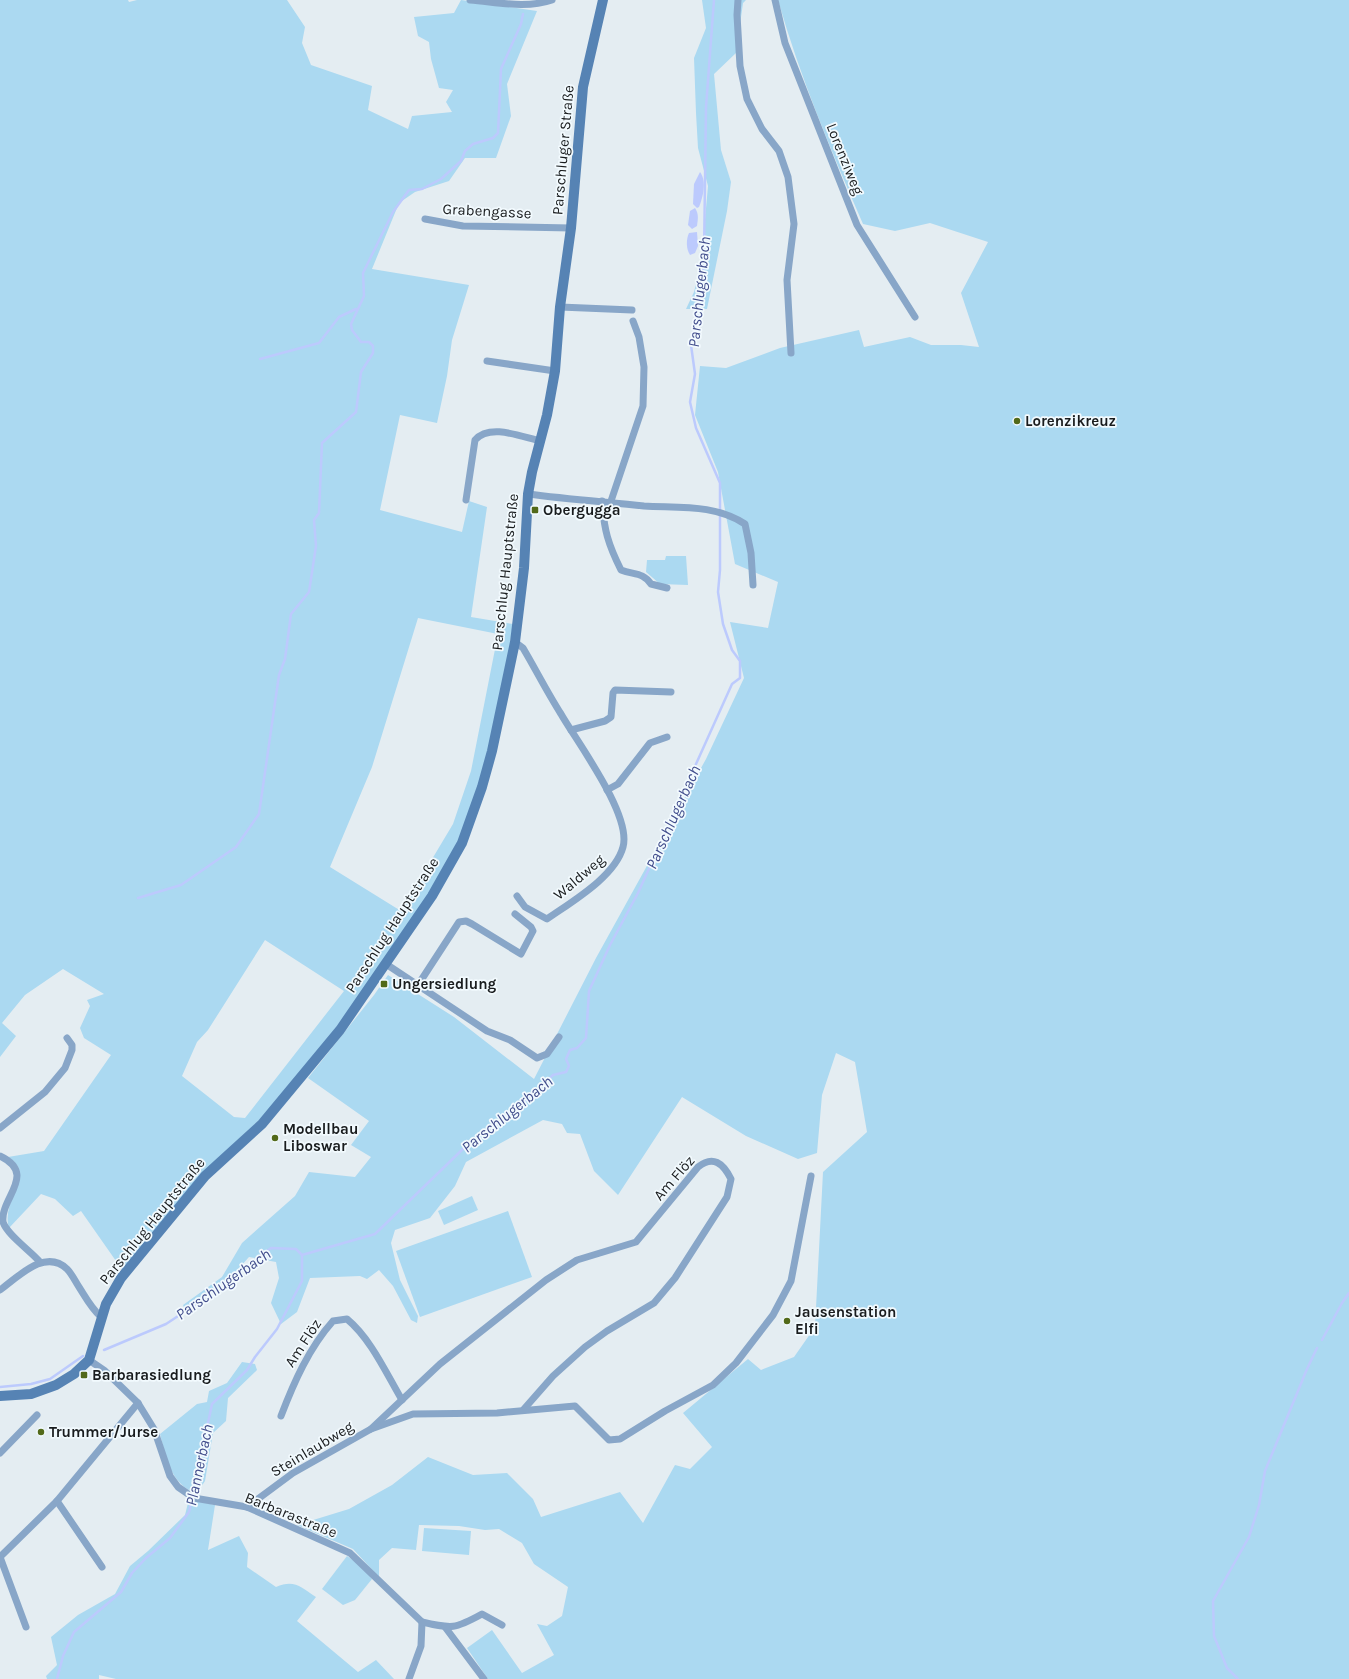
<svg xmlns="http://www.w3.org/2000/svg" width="1349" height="1679" viewBox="0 0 1349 1679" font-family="Karla,sans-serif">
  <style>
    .green { fill: #abd9f1; fill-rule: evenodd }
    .water { fill: #bccafd }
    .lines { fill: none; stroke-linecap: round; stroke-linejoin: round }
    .stream { stroke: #bccafd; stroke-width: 2.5 }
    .street { stroke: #88a6c8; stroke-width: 7 }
    .secondary { stroke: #5683b4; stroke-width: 10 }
    .poi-dot { fill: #526919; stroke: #f2fafe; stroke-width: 1.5 }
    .labels { text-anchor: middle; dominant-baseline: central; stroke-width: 3.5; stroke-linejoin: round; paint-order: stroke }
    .street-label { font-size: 15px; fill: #191c1e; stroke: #f2fafe }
    .poi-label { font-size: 15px; font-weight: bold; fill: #191c1e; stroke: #f2fafe; text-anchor: start }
    .water-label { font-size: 16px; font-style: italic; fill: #414d8c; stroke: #f2fafe }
  </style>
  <rect width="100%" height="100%" fill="#e4edf2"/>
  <g class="green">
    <path d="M 0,0 L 128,0 L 129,2 L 137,0 L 287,0 L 305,27 L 302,43 L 311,65 L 372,86 L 368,110 L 408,129 L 412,116 L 452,112 L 446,102 L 453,90 L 439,88 L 431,59 L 429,42 L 418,36 L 414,17 L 454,13 L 461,0 L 537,11 L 507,84 L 511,116 L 496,158 L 465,158 L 449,181 L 415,192 L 399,203 L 372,269 L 469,285 L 452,340 L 447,376 L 437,423 L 400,415 L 380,510 L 462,532 L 469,501 L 487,507 L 471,617 L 513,624 L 506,670 L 488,754 L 462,833 L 444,869 L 412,920 L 359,997 L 308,1065 L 274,1106 L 241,1137 L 123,1271 L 81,1211 L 73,1216 L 55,1199 L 41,1194 L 9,1228 C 0,1199 38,1175 8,1157 L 44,1151 L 111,1055 L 84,1038 L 80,1028 L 90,1006 L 87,1000 L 104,994 L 63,969 L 25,995 L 2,1023 L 16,1036 L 0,1057 ZM 418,618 L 498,634 L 471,771 L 453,824 L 401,911 L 330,867 L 372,767 ZM 265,940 L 344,991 L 245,1118 L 234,1117 L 182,1076 L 197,1042 L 208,1030 Z"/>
    <polygon points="702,0 746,0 743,3 736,53 714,74 721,150 731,182 727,211 707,309 686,309 694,292 701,264 708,186 698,148 696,113 694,58 706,28"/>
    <path d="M 778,0 L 1349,0 L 1349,1679 L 488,1679 L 467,1648 L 492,1630 L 522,1673 L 554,1655 L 537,1624 L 547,1626 L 562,1616 L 568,1587 L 534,1564 L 522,1543 L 499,1529 L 485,1530 L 459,1526 L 419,1525 L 416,1550 L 392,1548 L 379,1560 L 379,1577 L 353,1549 L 297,1525 L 349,1509 L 392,1485 L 428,1457 L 473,1475 L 507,1473 L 533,1499 L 541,1517 L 620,1492 L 643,1523 L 675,1465 L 690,1469 L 712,1447 L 683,1413 L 748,1359 L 761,1370 L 794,1357 L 815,1327 L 823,1172 L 867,1132 L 855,1062 L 836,1053 L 822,1095 L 817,1153 L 798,1159 L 746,1136 L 682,1097 L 618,1195 L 594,1171 L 580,1134 L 567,1133 L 562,1124 L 543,1120 L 466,1162 L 455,1186 L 430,1218 L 395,1230 L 391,1243 L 400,1280 L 418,1316 L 417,1323 L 411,1320 L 393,1286 L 379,1270 L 367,1279 L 360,1276 L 310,1278 L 297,1312 L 281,1324 L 271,1303 L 279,1278 L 276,1262 L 249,1257 L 224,1285 L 186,1312 L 183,1305 L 222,1277 L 242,1243 L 295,1196 L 309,1172 L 355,1177 L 371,1157 L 351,1145 L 369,1121 L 308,1078 L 374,995 L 388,975 L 454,1017 L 534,1079 L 596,958 L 706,759 L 744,678 L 730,622 L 768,628 L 778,582 L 735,564 L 718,472 L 695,415 L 700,366 L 726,368 L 780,348 L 859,330 L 864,347 L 910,337 L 931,345 L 961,345 L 979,347 L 961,293 L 988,242 L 930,223 L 895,231 L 863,224 C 831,151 800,77 778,0 Z"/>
    <polygon points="666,556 686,556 688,585 660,584 646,572 647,560 665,560"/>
    <polygon points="472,1196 478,1210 444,1225 438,1211"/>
    <polygon points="508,1211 532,1277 420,1317 396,1251"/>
    <path d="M 242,1362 L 255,1364 L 257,1370 L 228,1398 L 226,1421 L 213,1433 L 205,1481 L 197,1493 C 171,1486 166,1457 160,1434 L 197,1404 L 207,1402 L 209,1391 L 227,1383 Z"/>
    <path d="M 189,1499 L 215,1505 L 208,1550 L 239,1536 L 248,1553 L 247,1567 L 276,1587 C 294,1579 301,1587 316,1597 L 297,1621 L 358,1672 L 376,1660 L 394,1679 L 116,1679 L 99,1675 L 99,1679 L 47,1679 L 46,1676 L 57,1665 L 51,1637 L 78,1615 L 115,1594 L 130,1566 L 148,1551 L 185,1515 Z"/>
    <polygon points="424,1528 471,1531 469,1555 422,1551"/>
    <polygon points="347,1556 363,1567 372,1579 355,1600 343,1605 322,1589"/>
  </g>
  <g class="water">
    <path d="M 700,172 C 707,181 703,197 699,207 L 697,208 L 693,204 L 694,184 Z"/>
    <path d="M 695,208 C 699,214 698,219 697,226 L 692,229 L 688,225 L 690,211 Z"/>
    <path d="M 697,232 L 698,246 L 695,253 L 690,255 C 686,249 686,239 689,233 Z"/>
  </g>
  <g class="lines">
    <g class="stream">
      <polyline points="260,359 319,343 339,317 356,309"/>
      <polyline points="138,898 181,885 236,847 259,814 279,675 285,659 291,614 309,592 316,546 314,520 319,513 322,443 356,412 361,372 373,353 373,346 369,342 361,342 352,330 351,324 364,296 363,273 393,212 409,190 422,189 441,179 461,161 465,151 473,144 493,138 498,133 501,69 521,24 523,14"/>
      <polyline points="1322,1340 1342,1303 1349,1293"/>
      <polyline points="104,1350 166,1324 204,1299 271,1248 296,1249 302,1255 375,1234 465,1147 533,1095 553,1075 566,1072 569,1066 566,1059 570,1050 577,1048 586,1038 589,991 610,945 638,893 732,684 740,678 740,661 732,650 723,624 718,592 720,570 720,483 696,428 690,402 695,374 691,345 701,296 704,255 706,107 714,0"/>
      <polyline points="0,1387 31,1384 50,1379 83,1356"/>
      <polyline points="57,1679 63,1656 74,1632 121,1592 132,1573 146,1558 170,1538 189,1512 212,1404 247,1370 255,1357 277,1329 302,1281 302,1255"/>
      <polyline points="1238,1679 1227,1668 1214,1636 1213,1601 1249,1537 1259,1505 1265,1471 1307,1369 1317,1348"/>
    </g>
    <g class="street">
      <path d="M 470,0 C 497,2 526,9 552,0"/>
      <polyline points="738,0 737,15 740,66 747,99 762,129 779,151 788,177 794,224 787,280 791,353"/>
      <polyline points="775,0 785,43 857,225 915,317"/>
      <polyline points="425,219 463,226 571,228"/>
      <polyline points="560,307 632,310"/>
      <polyline points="487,361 555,371"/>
      <path d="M 528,494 C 566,499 606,502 644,506 C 679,508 715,504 745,524 L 751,553 L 753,585"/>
      <path d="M 466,500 L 475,440 C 490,423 522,437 541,441"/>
      <path d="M 602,501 C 604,530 608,544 621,570 C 634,575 643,572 651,584 L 667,588"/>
      <polyline points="611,501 643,406 644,367 639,337 633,321"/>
      <path d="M 515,642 L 523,648 C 536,670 547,692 561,714 C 577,742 632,815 623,847 C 615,877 571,902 547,919 L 525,907 L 517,896"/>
      <polyline points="571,730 605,721 611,717 613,693 615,690 671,692"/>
      <polyline points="607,790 618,784 650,743 667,737"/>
      <polyline points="386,964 487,1031 510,1040 537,1058 547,1054 559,1037"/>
      <polyline points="418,985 459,922 466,921 472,924 521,954 533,931 531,927 515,914"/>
      <polyline points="0,1128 45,1092 65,1068 72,1050 72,1045 67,1038"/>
      <path d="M 0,1156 C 38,1174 0,1198 3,1222 C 7,1235 31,1251 40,1262"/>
      <path d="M 0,1290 C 18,1277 45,1248 67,1269 C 72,1274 75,1281 79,1287 C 86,1298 91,1308 101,1317"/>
      <polyline points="89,1360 105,1371 138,1403 154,1429 170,1476 178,1487 194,1498 247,1507 350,1553 422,1622 421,1646 409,1679"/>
      <path d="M 281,1416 C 294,1382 309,1348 333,1321 L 347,1319 C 371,1339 386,1373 402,1400"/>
      <path d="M 371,1429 L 440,1364 L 546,1280 L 577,1260 L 636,1242 L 698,1167 C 713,1155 723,1163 731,1179 L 727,1197 L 675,1278 L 654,1303 L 607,1331 L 585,1347 L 553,1376 L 524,1409"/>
      <polyline points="0,1453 37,1415"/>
      <polyline points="57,1501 102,1567"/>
      <polyline points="247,1507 293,1473 371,1429 413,1414 497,1413 575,1406 609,1440 620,1439 665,1411 713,1385 736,1363 773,1315 791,1281 811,1176"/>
      <polyline points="0,1557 57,1501 138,1403"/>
      <polyline points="0,1557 26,1627"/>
      <path d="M 422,1622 C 452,1629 455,1629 482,1614 L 502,1625"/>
      <polyline points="445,1627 484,1679"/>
    </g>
    <polyline class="secondary" points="0,1396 31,1394 56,1385 74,1374 89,1360 106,1304 121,1278 205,1176 262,1124 340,1030 432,896 462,843 482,787 492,751 515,642 524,568 528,494 532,472 547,415 555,371 560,307 571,228 583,87 603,0"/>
  </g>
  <g class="poi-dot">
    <circle cx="1017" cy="421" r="4"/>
    <rect x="531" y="506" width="8" height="8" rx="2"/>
    <rect x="380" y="980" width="8" height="8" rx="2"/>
    <circle cx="275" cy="1138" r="4"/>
    <circle cx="787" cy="1321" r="4"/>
    <rect x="80" y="1371" width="8" height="8" rx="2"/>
    <circle cx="41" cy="1432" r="4"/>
  </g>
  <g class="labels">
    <g class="street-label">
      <text transform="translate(563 150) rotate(-85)">Parschluger Straße</text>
      <text transform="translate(845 159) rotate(68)">Lorenziweg</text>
      <text transform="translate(487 211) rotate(3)">Grabengasse</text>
      <text transform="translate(505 572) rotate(-84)">Parschlug Hauptstraße</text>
      <text transform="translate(579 877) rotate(-40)">Waldweg</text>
      <text transform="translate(392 925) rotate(-57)">Parschlug Hauptstraße</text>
      <text transform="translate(674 1178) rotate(-49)">Am Flöz</text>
      <text transform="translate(152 1221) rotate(-51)">Parschlug Hauptstraße</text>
      <text transform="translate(303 1343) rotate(-57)">Am Flöz</text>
      <text transform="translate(312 1449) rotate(-31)">Steinlaubweg</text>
      <text transform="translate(291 1515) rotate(22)">Barbarastraße</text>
    </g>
    <g class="poi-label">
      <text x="1025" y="421">Lorenzikreuz</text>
      <text x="543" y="510">Obergugga</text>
      <text x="392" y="984">Ungersiedlung</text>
      <text x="283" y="1129">Modellbau<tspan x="283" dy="17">Liboswar</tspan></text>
      <text x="795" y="1312">Jausenstation<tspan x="795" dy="17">Elfi</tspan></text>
      <text x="92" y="1375">Barbarasiedlung</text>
      <text x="49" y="1432">Trummer/Jurse</text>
    </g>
    <g class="water-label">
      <text transform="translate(699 292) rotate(-84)">Parschlugerbach</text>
      <text transform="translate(673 817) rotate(-66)">Parschlugerbach</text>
      <text transform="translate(507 1114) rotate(-39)">Parschlugerbach</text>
      <text transform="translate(223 1284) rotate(-35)">Parschlugerbach</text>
      <text transform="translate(199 1465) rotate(-78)">Plannerbach</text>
    </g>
  </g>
</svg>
